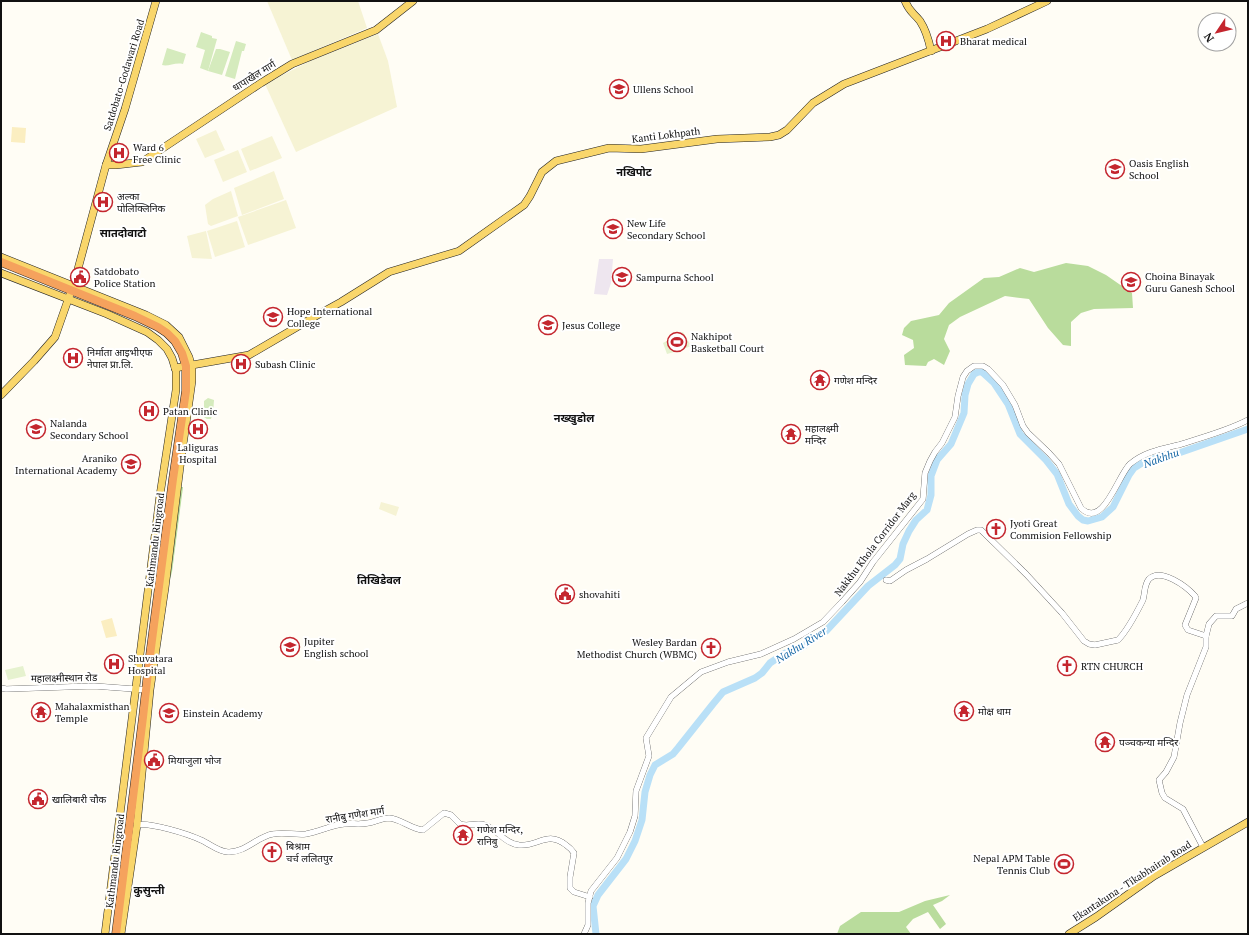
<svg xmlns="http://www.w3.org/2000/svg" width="1249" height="935" viewBox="0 0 1249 935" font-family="'PT Serif','Noto Sans Devanagari',serif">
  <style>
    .industrial { fill: #eee6ef }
    .farmland { fill: #f6f3d4 }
    .green { fill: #d5ebbd }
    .forest { fill: #b9dc9c }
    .sand { fill: #fbeec1 }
    .pitch { fill: #e6f2cf }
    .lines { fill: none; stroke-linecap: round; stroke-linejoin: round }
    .river { stroke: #b9e0f7; stroke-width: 7 }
    .minor-casing { stroke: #444; stroke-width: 6 }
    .major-casing { stroke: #222; stroke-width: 8 }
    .highway-casing { stroke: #222; stroke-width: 9 }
    .minor { stroke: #fff; stroke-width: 5.5 }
    .major { stroke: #f9d66b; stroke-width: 7 }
    .highway { stroke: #f5a25d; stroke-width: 8 }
    .labels { text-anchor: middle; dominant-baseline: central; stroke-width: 4; stroke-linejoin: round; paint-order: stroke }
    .poi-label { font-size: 10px; fill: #111; stroke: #fff; text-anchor: start }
    .street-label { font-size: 10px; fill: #111; stroke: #fff }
    .neighbourhood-label { font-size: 11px; font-weight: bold; fill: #111; stroke: #fff }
    .water-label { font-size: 11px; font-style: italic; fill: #1768a6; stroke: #fff }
  </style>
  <rect width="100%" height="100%" fill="#fffdf5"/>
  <polygon class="industrial" points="599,259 613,259 611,283 607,295 594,294"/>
  <g class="farmland">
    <polygon points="267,1 358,1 367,28 292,60"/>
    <polygon points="378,34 388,61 397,107 296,152 265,84 310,61"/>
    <polygon points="216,130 225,150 205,158 196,139"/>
    <polygon points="272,136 282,158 250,171 241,149"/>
    <polygon points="238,150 247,172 223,182 214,160"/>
    <polygon points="274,171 284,199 242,215 234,188"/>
    <polygon points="231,191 238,216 211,226 208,224 205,205 213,199"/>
    <polygon points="286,200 296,228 248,245 238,217"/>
    <polygon points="237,221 245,247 215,257 207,231"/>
    <polygon points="206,231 212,259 192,258 187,236"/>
    <polygon points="381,502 399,507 396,516 379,509"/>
  </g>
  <g class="green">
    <polygon points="201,32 212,36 212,38 217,39 208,71 200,68 205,50 196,47"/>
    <polygon points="236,41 246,44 244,51 242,51 235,79 225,76"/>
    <path d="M 167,48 L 186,54 L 183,64 C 175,62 168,67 162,65 Z"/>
    <polygon points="216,49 220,49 230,52 222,75 208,71"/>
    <polygon points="208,398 214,400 213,413 211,419 207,419 204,417 204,401"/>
  </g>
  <g class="forest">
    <polygon points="1066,263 1088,266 1106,275 1132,293 1133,308 1094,309 1081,313 1071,322 1071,346 1063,345 1048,328 1029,299 1005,296 960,317 949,325 944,339 950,351 944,365 934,359 928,362 926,366 905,365 904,355 914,348 913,340 902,335 904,328 911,321 939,315 949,303 984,278 999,277 1020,268 1034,272"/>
    <polygon points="181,487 183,487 172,572 169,582 167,580 173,530"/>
    <polygon points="950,895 942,901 933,905 946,924 940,929 928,912 913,919 906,927 911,934 837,934 840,926 861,912 899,912 925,901"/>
  </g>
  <g class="sand">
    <polygon points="12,127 26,128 25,143 11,142"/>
    <polygon points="112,618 117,636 106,638 101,621"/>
  </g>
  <g class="pitch">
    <polygon points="683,332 691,346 681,350 667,354 663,343"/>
    <polygon points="23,666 26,676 8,680 5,670"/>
  </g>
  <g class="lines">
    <polyline class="river" points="596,934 593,906 598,895 626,859 635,841 642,820 645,792 650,775 655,765 673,754 678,748 713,704 723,692 755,678 762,673 770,663 785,653 799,649 826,631 868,586 895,565 900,559 903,544 909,531 916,520 927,510 931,495 931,476 937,460 951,444 964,413 965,395 968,384 974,374 978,372 982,372 994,383 1008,404 1020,434 1046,460 1057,474 1069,504 1078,516 1083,520 1088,521 1102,517 1113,507 1129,475 1134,468 1142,463 1164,455 1176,454 1248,429"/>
    <defs>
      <g id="minor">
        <path d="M 886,580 L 890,581 L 906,570 L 927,559 L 968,534 L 977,530 L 981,530 L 1026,574 L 1062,613 L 1084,641 L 1089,644 L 1095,645 L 1118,640 C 1126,632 1138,610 1143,600 C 1145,593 1144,585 1149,579 C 1161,567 1187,587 1195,596 L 1196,598 L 1185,625 L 1188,630 L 1206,636"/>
        <polyline points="1,688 6,689 94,686 148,690"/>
        <path d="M 137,825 C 150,822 188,834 201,840 C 210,844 219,852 228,852 C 245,853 258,836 273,834 C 284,832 295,835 306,834 C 319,832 331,825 344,824 C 352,823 360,825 368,823 C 375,822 382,818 389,818 C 401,819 411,829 423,830 L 444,813 L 451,815 L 460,824 C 468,827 477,822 485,825 C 498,830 504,843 519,845 C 538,847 547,830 566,845 C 569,847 572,850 574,853 L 570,877 L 570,888 L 574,892 L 590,897"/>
        <polyline points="1203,847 1183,809 1165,798 1162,793 1159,780 1166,772 1174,757 1180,723 1187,695 1206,647 1206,636 1209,624 1216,616 1232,616 1236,609 1248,603"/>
        <path d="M 584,934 L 588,925 L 588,903 L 591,891 L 617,858 L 630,832 L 635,816 L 636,791 L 649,756 L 646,738 L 671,697 L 701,672 L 728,662 L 761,654 L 794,639 L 823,622 L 842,602 L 860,582 L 873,562 L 923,499 L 925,473 L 930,461 L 935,452 L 942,443 L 955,417 L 958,396 L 963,377 L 967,371 L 974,366 L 983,366 L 988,369 L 1003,385 L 1015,405 L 1023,426 L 1028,433 L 1049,453 L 1059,464 L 1081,508 C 1103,530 1118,475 1130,464 C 1144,452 1161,449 1178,445 C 1201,438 1227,431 1248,420"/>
      </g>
      <g id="major">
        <path d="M 905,1 C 910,13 913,12 920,21 C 926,30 929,41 931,51"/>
        <polyline points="106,165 116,165 142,162 261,83 292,64 376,30 413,1"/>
        <polyline points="1,257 146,315 166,325 179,337 189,357 192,368 192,381 181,459 165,588 150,690 137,825 121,934"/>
        <polyline points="1,273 107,314 147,332 158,340 167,349 172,358 176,371 176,390 160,495 105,934"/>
        <polyline points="175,368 249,355 321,313 341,302 389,272 459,251 524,205 530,196 542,172 556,161 609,148 641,149 717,139 770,137 779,135 787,130 813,103 844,84 987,29 1047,1"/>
        <polyline points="1,395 34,361 55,337 75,280 106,165 125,109 156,1"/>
        <polyline points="1069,934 1096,917 1154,876 1248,822"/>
      </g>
      <polyline id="highway" points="1,262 135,316 158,327 167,333 175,341 182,353 186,366 186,391 173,479 149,663 143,717 116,934"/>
    </defs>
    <use href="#minor" class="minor-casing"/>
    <use href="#major" class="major-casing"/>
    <use href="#highway" class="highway-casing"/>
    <use href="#minor" class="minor"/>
    <use href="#major" class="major"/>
    <use href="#highway" class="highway"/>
  </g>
  <defs>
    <symbol id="hospital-ring" viewBox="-11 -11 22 22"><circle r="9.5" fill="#fff" stroke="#c4262e" stroke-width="1.5"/><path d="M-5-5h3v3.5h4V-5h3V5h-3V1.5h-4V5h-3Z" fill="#c4262e"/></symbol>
    <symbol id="school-ring" viewBox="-11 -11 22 22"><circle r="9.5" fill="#fff" stroke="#c4262e" stroke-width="1.5"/><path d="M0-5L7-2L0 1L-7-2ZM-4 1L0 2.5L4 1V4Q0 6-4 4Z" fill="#c4262e"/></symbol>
    <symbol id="civic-ring" viewBox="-11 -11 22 22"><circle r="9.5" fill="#fff" stroke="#c4262e" stroke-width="1.5"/><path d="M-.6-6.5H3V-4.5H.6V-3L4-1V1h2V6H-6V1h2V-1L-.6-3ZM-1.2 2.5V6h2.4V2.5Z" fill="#c4262e"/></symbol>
    <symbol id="university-ring" viewBox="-11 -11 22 22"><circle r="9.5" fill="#fff" stroke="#c4262e" stroke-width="1.5"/><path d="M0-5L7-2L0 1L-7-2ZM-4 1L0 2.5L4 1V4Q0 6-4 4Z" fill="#c4262e"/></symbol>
    <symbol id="stadium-ring" viewBox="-11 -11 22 22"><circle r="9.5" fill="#fff" stroke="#c4262e" stroke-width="1.5"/><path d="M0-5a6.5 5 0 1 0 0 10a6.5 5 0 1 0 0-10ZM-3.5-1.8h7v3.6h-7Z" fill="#c4262e"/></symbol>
    <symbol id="temple-ring" viewBox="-11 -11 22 22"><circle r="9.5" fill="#fff" stroke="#c4262e" stroke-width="1.5"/><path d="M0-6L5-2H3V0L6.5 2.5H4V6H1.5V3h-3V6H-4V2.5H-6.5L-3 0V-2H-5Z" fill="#c4262e"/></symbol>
    <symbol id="church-ring" viewBox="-11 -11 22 22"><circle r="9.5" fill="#fff" stroke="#c4262e" stroke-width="1.5"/><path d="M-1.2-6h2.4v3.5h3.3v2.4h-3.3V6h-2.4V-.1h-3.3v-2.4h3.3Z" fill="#c4262e"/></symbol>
  </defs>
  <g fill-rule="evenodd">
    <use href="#hospital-ring" x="935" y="30" width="22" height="22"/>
    <use href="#school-ring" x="608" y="78" width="22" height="22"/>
    <use href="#hospital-ring" x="108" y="142" width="22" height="22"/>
    <use href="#school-ring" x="1104" y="158" width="22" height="22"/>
    <use href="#hospital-ring" x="92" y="191" width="22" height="22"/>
    <use href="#school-ring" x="602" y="218" width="22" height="22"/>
    <use href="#civic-ring" x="69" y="266" width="22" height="22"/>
    <use href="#school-ring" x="611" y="266" width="22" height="22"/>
    <use href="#school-ring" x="1120" y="271" width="22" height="22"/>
    <use href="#university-ring" x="262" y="306" width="22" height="22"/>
    <use href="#university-ring" x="537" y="314" width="22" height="22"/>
    <use href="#stadium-ring" x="666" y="331" width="22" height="22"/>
    <use href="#hospital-ring" x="62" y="347" width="22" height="22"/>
    <use href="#hospital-ring" x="230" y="353" width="22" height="22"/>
    <use href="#temple-ring" x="809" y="369" width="22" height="22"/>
    <use href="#hospital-ring" x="138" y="400" width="22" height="22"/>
    <use href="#school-ring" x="25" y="418" width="22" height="22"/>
    <use href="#hospital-ring" x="187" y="418" width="22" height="22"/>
    <use href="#temple-ring" x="780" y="423" width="22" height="22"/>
    <use href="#school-ring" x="120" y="453" width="22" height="22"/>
    <use href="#church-ring" x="985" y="518" width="22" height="22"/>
    <use href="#civic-ring" x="554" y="583" width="22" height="22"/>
    <use href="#school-ring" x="279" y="636" width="22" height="22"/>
    <use href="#church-ring" x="700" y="637" width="22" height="22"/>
    <use href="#hospital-ring" x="103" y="653" width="22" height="22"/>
    <use href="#church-ring" x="1056" y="655" width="22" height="22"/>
    <use href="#temple-ring" x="953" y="700" width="22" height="22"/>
    <use href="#temple-ring" x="30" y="701" width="22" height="22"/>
    <use href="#university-ring" x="158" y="702" width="22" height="22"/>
    <use href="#temple-ring" x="1094" y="731" width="22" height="22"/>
    <use href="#civic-ring" x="143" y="749" width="22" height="22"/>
    <use href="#civic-ring" x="27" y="788" width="22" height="22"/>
    <use href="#temple-ring" x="452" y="824" width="22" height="22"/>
    <use href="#church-ring" x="261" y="841" width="22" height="22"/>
    <use href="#stadium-ring" x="1053" y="853" width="22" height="22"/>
  </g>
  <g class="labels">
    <g class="poi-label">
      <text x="960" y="41">Bharat medical</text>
      <text x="633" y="89">Ullens School</text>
      <text x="133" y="147">Ward 6<tspan x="133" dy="12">Free Clinic</tspan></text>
      <text x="1129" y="163">Oasis English<tspan x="1129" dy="12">School</tspan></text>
      <text x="117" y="196">अल्का<tspan x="117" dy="12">पोलिक्लिनिक</tspan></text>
      <text x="627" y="223">New Life<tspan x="627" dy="12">Secondary School</tspan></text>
      <text x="94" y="271">Satdobato<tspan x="94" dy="12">Police Station</tspan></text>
      <text x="1145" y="276">Choina Binayak<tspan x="1145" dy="12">Guru Ganesh School</tspan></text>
      <text x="636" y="277">Sampurna School</text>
      <text x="287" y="311">Hope International<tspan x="287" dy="12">College</tspan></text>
      <text x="562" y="325">Jesus College</text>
      <text x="691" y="336">Nakhipot<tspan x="691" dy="12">Basketball Court</tspan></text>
      <text x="87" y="352">निर्माता आइभीएफ<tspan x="87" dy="12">नेपाल प्रा.लि.</tspan></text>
      <text x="255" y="364">Subash Clinic</text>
      <text x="834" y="380">गणेश मन्दिर</text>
      <text x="163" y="411">Patan Clinic</text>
      <text x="50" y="423">Nalanda<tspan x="50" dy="12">Secondary School</tspan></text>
      <text x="805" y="428">महालक्ष्मी<tspan x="805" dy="12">मन्दिर</tspan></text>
      <text x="198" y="447" text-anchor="middle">Laliguras<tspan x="198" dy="12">Hospital</tspan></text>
      <text x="117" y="458" text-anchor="end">Araniko<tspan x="117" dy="12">International Academy</tspan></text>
      <text x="1010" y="523">Jyoti Great<tspan x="1010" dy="12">Commision Fellowship</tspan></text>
      <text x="579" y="594">shovahiti</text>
      <text x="304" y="641">Jupiter<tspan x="304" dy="12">English school</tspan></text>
      <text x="697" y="642" text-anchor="end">Wesley Bardan<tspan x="697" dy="12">Methodist Church (WBMC)</tspan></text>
      <text x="128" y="658">Shuvatara<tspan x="128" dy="12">Hospital</tspan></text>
      <text x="1081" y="666">RTN CHURCH</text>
      <text x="55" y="706">Mahalaxmisthan<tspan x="55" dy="12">Temple</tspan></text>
      <text x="978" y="711">मोक्ष धाम</text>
      <text x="183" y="713">Einstein Academy</text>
      <text x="1119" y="742">पञ्चकन्या मन्दिर</text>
      <text x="168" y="760">मियाजुला भोज</text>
      <text x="52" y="799">खालिबारी चौक</text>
      <text x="477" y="829">गणेश मन्दिर,<tspan x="477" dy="12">रानिबु</tspan></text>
      <text x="286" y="846">बिश्राम<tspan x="286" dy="12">चर्च ललितपुर</tspan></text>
      <text x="1050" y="858" text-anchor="end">Nepal APM Table<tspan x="1050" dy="12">Tennis Club</tspan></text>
    </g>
    <g class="street-label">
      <text transform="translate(124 75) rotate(-73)">Satdobato-Godawari Road</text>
      <text transform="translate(254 76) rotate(-32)">धापाखेल मार्ग</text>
      <text transform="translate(666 135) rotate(-7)">Kanti Lokhpath</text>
      <text transform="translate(155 540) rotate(-83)">Kathmandu Ringroad</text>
      <text transform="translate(875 544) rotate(-53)">Nakkhu Khola Corridor Marg</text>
      <text transform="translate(64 678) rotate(-1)">महालक्ष्मीस्थान रोड</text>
      <text transform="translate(355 815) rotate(-9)">रानीबु गणेश मार्ग</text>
      <text transform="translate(115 861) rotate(-83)">Kathmandu Ringroad</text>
      <text transform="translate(1132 881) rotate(-33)">Ekantakuna - Tikabhairab Road</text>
    </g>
    <g class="neighbourhood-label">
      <text x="634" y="172">नखिपोट</text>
      <text x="123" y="233">सातदोवाटो</text>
      <text x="574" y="418">नख्खुडोल</text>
      <text x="379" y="580">तिखिडेवल</text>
      <text x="149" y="890">कुसुन्ती</text>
    </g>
    <g class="water-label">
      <text transform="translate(1161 458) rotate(-20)">Nakhhu</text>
      <text transform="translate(801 645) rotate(-32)">Nakhu River</text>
    </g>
  </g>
  <rect width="1249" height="935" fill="none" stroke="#111111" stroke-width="4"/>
  <g transform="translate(1217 32) rotate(235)"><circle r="19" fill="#ffffff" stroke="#a0a0a0"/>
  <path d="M0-3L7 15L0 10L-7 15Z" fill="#c4262e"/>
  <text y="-6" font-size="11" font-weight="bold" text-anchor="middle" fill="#111111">N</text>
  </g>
</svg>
